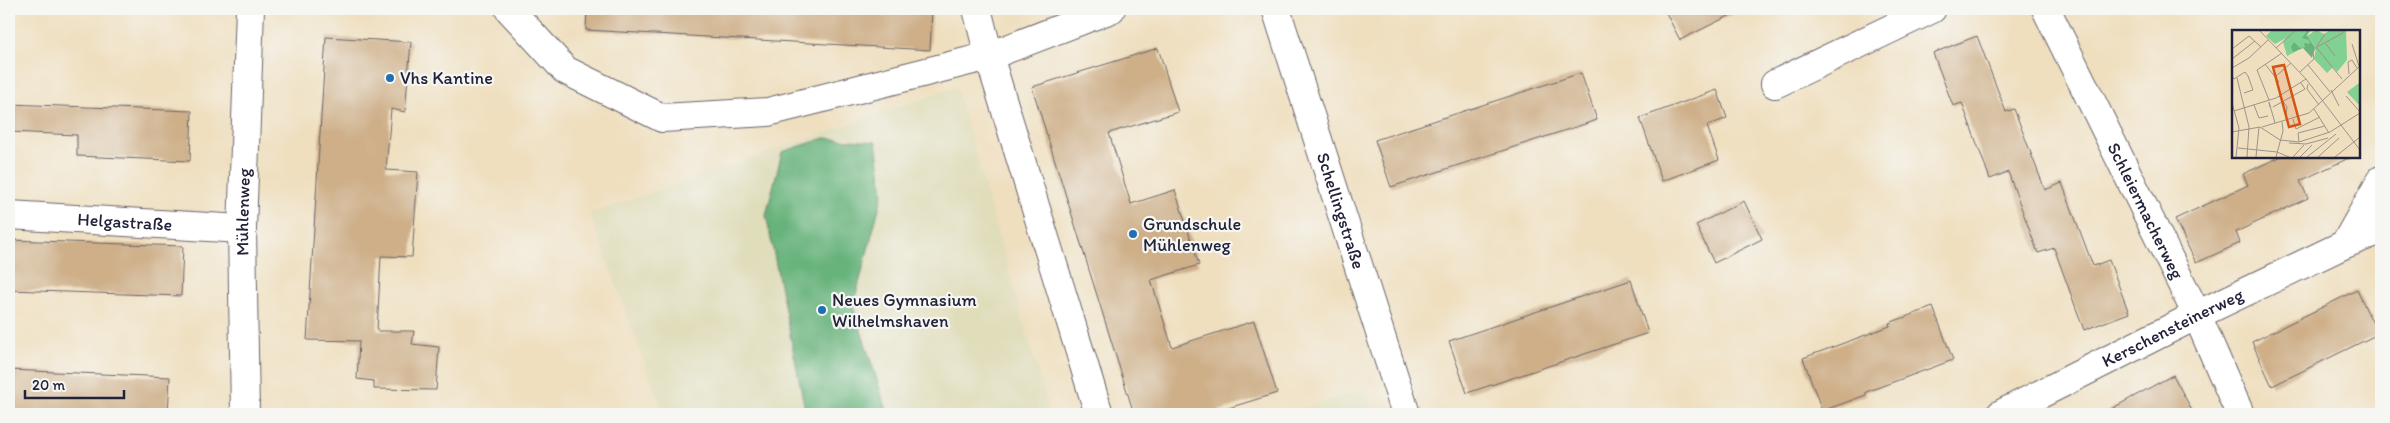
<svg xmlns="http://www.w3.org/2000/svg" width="2390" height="423" viewBox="0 0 2390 423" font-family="Itim,sans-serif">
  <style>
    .built { fill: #e0ddbb }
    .forest { fill: #68b37c; stroke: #456a5c }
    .building { fill: #ceaf88 }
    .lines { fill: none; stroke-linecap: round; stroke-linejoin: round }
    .minor-casing { stroke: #6a6469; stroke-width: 30 }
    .minor { stroke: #fff; stroke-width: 28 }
    .poi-dot { fill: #1f6fb2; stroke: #f6f6f2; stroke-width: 2 }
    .labels { text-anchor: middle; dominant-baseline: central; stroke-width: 4.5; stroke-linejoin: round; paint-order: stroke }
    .poi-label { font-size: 18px; fill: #22223b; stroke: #f6f6f2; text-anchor: start }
    .street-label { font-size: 18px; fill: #22223b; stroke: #f6f6f2 }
    .inset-road { fill: none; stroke: #9d938a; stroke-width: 1 }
    .view { fill: #d45411; fill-opacity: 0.15; stroke: #d45411; stroke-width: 2.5 }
    .inset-edge { fill: none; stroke: #22223b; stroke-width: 2.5 }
  </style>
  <rect width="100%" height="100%" fill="#f6f6f2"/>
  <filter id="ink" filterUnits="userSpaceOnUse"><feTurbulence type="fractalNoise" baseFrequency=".02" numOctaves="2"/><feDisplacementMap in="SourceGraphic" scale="10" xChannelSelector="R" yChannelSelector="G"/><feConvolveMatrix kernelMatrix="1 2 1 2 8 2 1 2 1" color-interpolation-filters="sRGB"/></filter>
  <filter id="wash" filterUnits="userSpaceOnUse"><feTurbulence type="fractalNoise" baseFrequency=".0096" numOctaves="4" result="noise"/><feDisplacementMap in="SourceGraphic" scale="20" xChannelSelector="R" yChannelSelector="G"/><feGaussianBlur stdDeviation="1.12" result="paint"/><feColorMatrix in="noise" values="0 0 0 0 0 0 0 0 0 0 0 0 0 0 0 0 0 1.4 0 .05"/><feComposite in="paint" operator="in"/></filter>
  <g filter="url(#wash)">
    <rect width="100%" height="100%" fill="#efdfbf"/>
    <g class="built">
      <polygon points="956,87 1050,414 574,414 661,406 590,214"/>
      <polygon points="1367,389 1374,414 1283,414"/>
    </g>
    <polygon class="forest" points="825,138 876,142 883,193 853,306 888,414 806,414 766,215 782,152"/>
    <g id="blocks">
      <g class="building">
        <polygon points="587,9 932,9 930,50 586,30"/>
        <polygon points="1664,9 1743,9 1680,40"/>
        <polygon points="1977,36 2006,112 2014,109 2045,190 2062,183 2093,266 2109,260 2129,313 2084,330 2054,248 2038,253 2008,172 1990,179 1962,103 1953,106 1933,53"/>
        <polygon points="326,37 411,42 405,112 391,109 386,170 418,172 412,257 381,256 377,331 414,331 412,344 439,347 436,390 374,389 374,381 357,379 359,341 307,340"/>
        <polygon points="1158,48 1178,112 1109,133 1131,204 1175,190 1199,265 1151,280 1172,347 1254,321 1277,393 1209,414 1134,414 1032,87"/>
        <polygon points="1581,73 1597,120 1391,187 1375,140"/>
        <polygon points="1717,90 1727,118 1707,126 1719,160 1662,181 1640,118"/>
        <polygon points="9,104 192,111 190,161 77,156 77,135 9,132"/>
        <polygon points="2282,156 2353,156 2300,181 2308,198 2236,232 2240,243 2196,263 2175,219 2248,185 2243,174"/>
        <polygon points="1744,201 1762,239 1714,263 1696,225"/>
        <polygon points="9,240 183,246 181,296 9,290"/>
        <polygon points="1631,280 1648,333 1467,393 1449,341"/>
        <polygon points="2357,290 2378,334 2272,386 2252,342"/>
        <polygon points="1933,307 1953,360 1866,392 1866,395 1822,411 1803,358 1890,326 1889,323"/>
        <polygon points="9,370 170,377 168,414 71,414 9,411"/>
        <polygon points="2173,375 2194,414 2102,414"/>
      </g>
    </g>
  </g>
  <g filter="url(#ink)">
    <use href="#blocks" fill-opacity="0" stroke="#6a6469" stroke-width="1"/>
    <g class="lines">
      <defs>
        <g id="minor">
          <polyline points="509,9 565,70 662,118 768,112 989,56 1111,9"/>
          <polyline points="977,9 989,56 1099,414"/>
          <path id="s1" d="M 1276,9 L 1406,414"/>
          <path id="s2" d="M 2046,9 L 2197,315 L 2240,414"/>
          <polyline points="1775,84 1932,9"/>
          <path id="s3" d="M 9,215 L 242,229"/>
          <polyline points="2345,244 2381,180"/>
          <path id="s4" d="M 245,414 L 242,229 L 250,9"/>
          <path id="s5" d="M 2001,414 L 2197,315 L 2345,244 L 2381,230"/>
        </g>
      </defs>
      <use href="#minor" class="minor-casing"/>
      <use href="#minor" class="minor"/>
    </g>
  </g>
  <g class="poi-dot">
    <circle cx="390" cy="78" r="5"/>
    <circle cx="1133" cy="234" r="5"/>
    <circle cx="822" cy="310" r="5"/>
  </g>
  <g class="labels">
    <g class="poi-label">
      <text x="400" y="78">Vhs Kantine</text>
      <text x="1143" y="224">Grundschule<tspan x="1143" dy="21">Mühlenweg</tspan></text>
      <text x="832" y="300">Neues Gymnasium<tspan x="832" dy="21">Wilhelmshaven</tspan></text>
    </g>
    <g class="street-label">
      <text stroke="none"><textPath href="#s2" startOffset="225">Schleiermacherweg</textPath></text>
      <text stroke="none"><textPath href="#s4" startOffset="202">Mühlenweg</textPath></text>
      <text stroke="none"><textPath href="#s1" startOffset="212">Schellingstraße</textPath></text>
      <text stroke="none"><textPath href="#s3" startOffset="116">Helgastraße</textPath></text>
      <text stroke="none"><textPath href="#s5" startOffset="192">Kerschensteinerweg</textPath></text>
    </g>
  </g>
  <g transform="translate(2232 30)">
    <rect width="128" height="128" fill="#efdfbf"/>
    <path d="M 40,0 L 78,0 L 75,6 L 84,0 L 92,4 L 98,0 L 114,0 L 115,30 L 105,42 L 101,37 L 95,43 L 82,29 L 84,18 L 78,10 L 78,14 L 55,26 L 51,12 L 54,8 L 43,14 L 34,6 ZM 127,53 L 127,75 L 115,62 Z" fill="#80d192"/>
    <path d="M 76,0 L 79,0 L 74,5 L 83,17 L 80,28 L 71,18 L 61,22 L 59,17 L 62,12 L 68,18 L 73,17 L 72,13 L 78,14 L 77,10 L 70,8 Z" fill="#68b37c"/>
    <path class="inset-road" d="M 27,0 L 74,49 L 128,120M 94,14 L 103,26M 120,14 L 127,36M 84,17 L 110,49M 85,17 L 111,3 L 109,0M 44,18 L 64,0M 0,19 L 17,6 L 29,17M 0,29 L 23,11M 33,34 L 47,52M 76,35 L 98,62M 0,38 L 17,28 L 36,10M 68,42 L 82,29 L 81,22 L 93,4M 117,44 L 116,32 L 120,30 L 125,38M 0,46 L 2,49 L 13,42 L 16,46 L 21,60 L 12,63M 43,47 L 59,33M 5,48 L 17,97 L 15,127M 76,54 L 75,59 L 87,75M 99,60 L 107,76M 47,66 L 55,77 L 54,85M 114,66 L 128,82M 37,70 L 25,40 L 50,23M 0,73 L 7,98 L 4,127M 22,75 L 27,88 L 36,86M 38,77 L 37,72 L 43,93M 41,77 L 73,59 L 69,53M 82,79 L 97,103M 2,81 L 44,68 L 74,49M 61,89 L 64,99 L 88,87M 30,97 L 77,83 L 128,36M 0,102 L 28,97 L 48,110 L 67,112 L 98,102 L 128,83M 67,112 L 66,103 L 93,96M 57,113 L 74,114 L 96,108M 6,118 L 45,122 L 57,127M 24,127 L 27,97M 44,127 L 51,101 L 50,92M 61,127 L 72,115M 68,127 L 80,115M 75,127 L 104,104M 86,127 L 107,108M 103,127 L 128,107"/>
    <path class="view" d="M 52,35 L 68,94 L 57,97 L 41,37 Z"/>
    <rect width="128" height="128" class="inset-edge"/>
  </g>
  <rect width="2390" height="423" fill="none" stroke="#f6f6f2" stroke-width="30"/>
  <path d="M25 390v8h99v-8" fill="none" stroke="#22223b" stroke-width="2.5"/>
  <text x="32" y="390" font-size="15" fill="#22223b" stroke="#f6f6f2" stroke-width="4" paint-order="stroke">20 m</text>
</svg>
